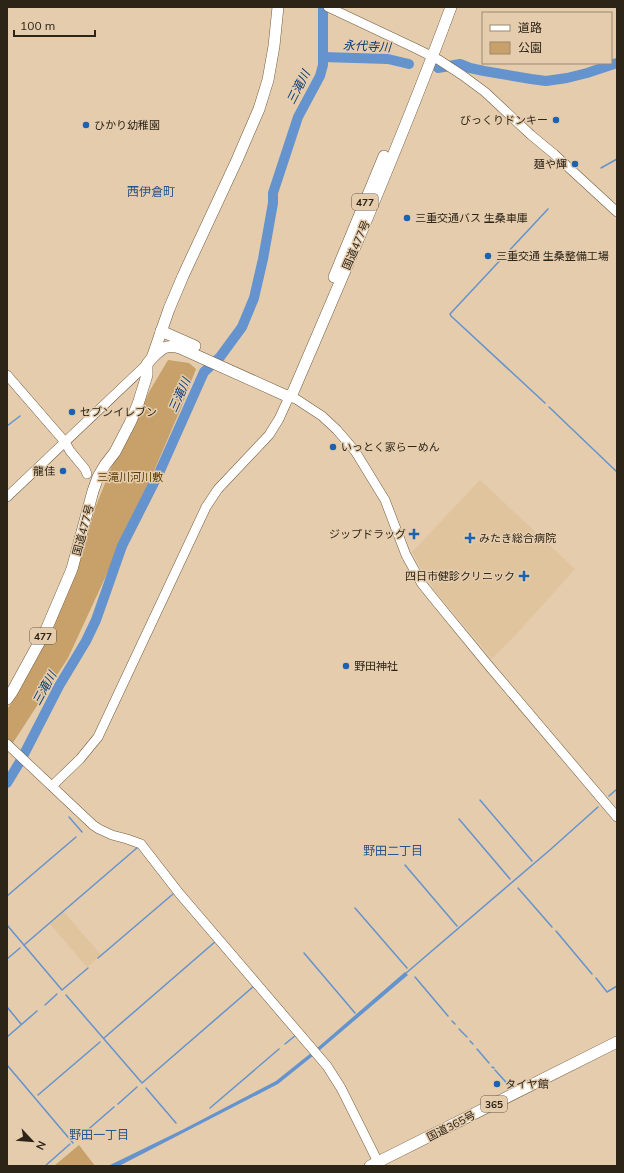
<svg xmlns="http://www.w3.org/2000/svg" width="624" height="1173" viewBox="0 0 624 1173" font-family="Mulish,'Noto Sans JP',sans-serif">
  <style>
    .built { fill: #e0c49e }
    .green { fill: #c7a06a }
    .water { fill: #6493ce }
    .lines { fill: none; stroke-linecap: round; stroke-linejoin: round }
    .stream { stroke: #6493ce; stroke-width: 1.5 }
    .river { stroke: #6493ce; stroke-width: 10 }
    .secondary-casing { stroke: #715c40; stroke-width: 10 }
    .highway-casing { stroke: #715c40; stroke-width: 12 }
    .secondary { stroke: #fff; stroke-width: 9 }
    .highway { stroke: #fff; stroke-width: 11 }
    .poi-dot { fill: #1b62b2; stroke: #e4ccad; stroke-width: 1.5 }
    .labels { text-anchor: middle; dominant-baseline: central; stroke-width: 3; stroke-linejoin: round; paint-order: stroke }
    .shield { fill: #e4ccad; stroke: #645645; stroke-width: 1 }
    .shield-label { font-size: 10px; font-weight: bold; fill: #2d2418 }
    .poi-label { font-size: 11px; fill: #2d2418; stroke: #e4ccad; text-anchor: start }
    .street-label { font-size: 11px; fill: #2d2418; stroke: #e4ccad }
    .park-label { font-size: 11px; fill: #5c3c03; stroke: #e4ccad }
    .water-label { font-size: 12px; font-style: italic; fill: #0a3b72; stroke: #e4ccad }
    .neighbourhood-label { font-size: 12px; fill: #285489; stroke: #e4ccad }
  </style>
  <rect width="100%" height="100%" fill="#e4ccad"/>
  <g class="built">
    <polygon points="480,480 575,569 522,628 492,659 435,591 419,565 412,552"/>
    <polygon points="64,912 101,955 87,967 50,924"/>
  </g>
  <g class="green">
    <polygon points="168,360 189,363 196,369 181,408 147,487 68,658 7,752 7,710 50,633 81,558 96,506 111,468 132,431 149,392"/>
    <polygon points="79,1145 95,1166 54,1166"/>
  </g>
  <polygon class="water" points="405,972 408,975 314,1055 278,1084 119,1166 108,1166 182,1130 276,1081 316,1049"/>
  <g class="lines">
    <g class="stream">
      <polyline points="601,168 617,159"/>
      <polyline points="545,403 451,316 450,314 548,209"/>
      <polyline points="549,407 617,472"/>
      <polyline points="7,426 20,416"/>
      <polyline points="609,796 617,789"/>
      <polyline points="480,800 532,861"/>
      <polyline points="69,817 82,832"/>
      <polyline points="459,819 510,879"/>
      <polyline points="405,865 457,926"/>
      <polyline points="518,888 552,927"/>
      <polyline points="7,896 76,837"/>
      <polyline points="355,908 407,968"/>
      <polyline points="7,925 62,990 88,968"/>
      <polyline points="556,931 592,974"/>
      <polyline points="24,945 138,847"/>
      <polyline points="304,953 355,1013"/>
      <polyline points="98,958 173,894"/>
      <polyline points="7,959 20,948"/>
      <polyline points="405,974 551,849 598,807"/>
      <polyline points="415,977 448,1016"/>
      <polyline points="596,978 607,992 617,986"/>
      <polyline points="66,995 142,1083 254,986"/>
      <polyline points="45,1005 57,994"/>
      <polyline points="7,1007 21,1024"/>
      <polyline points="452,1021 455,1024"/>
      <polyline points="459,1029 467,1037"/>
      <polyline points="7,1037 37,1011"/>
      <polyline points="104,1038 216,941"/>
      <polyline points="470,1041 473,1044"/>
      <polyline points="285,1044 296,1035"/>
      <polyline points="477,1049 489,1063"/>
      <polyline points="7,1065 73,1143"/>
      <polyline points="492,1067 494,1068"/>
      <polyline points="495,1070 513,1090"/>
      <polyline points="146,1088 176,1123"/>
      <polyline points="38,1095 100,1042"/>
      <polyline points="118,1104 137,1087"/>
      <polyline points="210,1108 279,1049"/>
      <polyline points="76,1140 114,1107"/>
      <polyline points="45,1166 70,1144"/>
    </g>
    <g class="river">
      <polyline points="323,57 388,59 409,64"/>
      <polyline points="438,68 460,64 470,68 484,71 531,79 546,81 567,78 587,73 617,63"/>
      <polyline points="7,783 21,760 59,686 86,641 96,620 122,546 159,473 204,372 220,357 242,327 254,298 263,259 273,203 273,193 298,117 320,76 323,65 323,7"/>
    </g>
    <defs>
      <g id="secondary">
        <polyline points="328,7 417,49 439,60 462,75 485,92 531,135 554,154 617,212"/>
        <polyline points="7,375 65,442 70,451 85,469 87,474"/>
        <polyline points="7,497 147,364"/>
        <polyline points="7,744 93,825 99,829 112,835 127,839 141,844 179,893 327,1066 341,1088 380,1166"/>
        <polyline points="52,786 80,759 98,737 206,507 218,489 269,435 279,419 289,397 296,399 322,416 337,430 355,451 385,500 406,555 422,584 434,599 489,666 617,817"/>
      </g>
      <g id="highway">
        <polyline points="334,277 384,156"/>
        <polyline points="161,331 195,346"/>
        <path d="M 152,358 C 162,348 166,344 180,348 L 289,397"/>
        <path d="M 289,397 L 293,392 C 348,264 403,137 451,7"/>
        <polyline points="7,699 12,692 46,630 72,569 93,491 98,477 105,465 115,452 130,423 138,404 147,375 147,364 152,358 169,309 183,276 237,160 259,109 268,80 274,46 278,7"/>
        <polyline points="370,1166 617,1042"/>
      </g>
    </defs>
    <use href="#secondary" class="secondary-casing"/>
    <use href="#highway" class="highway-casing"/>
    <use href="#secondary" class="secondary"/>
    <use href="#highway" class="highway"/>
  </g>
  <g class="poi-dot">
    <circle cx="556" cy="120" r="4"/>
    <circle cx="86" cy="125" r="4"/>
    <circle cx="575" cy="164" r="4"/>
    <circle cx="407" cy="218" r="4"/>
    <circle cx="488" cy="256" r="4"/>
    <circle cx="72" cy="412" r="4"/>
    <circle cx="333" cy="447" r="4"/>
    <circle cx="63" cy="471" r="4"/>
    <path d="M412 528h4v4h4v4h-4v4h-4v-4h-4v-4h4z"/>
    <path d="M468 532h4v4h4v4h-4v4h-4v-4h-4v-4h4z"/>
    <path d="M522 570h4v4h4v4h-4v4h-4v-4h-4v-4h4z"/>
    <circle cx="346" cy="666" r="4"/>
    <circle cx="497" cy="1084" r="4"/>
  </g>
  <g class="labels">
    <g class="shield">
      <rect x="352" y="194" width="26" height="16" rx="3"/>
      <rect x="30" y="628" width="26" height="16" rx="3"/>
      <rect x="481" y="1096" width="26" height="16" rx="3"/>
    </g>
    <g class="shield-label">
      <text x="365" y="202">477</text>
      <text x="43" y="636">477</text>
      <text x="494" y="1104">365</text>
    </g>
    <g class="poi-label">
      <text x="548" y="120" text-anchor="end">びっくりドンキー</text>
      <text x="94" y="125">ひかり幼稚園</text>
      <text x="567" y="164" text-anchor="end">麺や輝</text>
      <text x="415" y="218">三重交通バス 生桑車庫</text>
      <text x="496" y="256">三重交通 生桑整備工場</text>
      <text x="80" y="412">セブンイレブン</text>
      <text x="341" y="447">いっとく家らーめん</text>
      <text x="55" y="471" text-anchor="end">龍佳</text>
      <text x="406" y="534" text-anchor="end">ジップドラッグ</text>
      <text x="479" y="538">みたき総合病院</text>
      <text x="515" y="576" text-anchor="end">四日市健診クリニック</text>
      <text x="354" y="666">野田神社</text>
      <text x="505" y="1084">タイヤ館</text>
    </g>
    <g class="street-label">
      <text transform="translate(356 245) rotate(-67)">国道477号</text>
      <text transform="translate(83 530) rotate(-75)">国道477号</text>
      <text transform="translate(451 1126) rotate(-27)">国道365号</text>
    </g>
    <g class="park-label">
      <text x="130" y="477">三滝川河川敷</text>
    </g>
    <g class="water-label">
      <text transform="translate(367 46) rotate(3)">永代寺川</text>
      <text transform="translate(298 87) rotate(-63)">三滝川</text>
      <text transform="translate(179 395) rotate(-66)">三滝川</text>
      <text transform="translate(44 688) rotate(-61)">三滝川</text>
    </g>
    <g class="neighbourhood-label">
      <text x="151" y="191">西伊倉町</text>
      <text x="393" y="850">野田二丁目</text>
      <text x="99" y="1134">野田一丁目</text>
    </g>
  </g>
  <rect width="624" height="1173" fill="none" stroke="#2d2418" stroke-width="16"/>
  <rect x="482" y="12" width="130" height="52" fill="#e4ccad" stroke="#9b8971"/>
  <rect x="490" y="25" width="20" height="6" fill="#ffffff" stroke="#9b8971"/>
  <text x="518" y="32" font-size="12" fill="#2d2418">道路</text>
  <rect x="490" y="42" width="20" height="12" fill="#c7a06a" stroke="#9b8971"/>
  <text x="518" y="52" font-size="12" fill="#2d2418">公園</text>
  <g transform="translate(32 1141) rotate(116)" stroke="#e4ccad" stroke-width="3" paint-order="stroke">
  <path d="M0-3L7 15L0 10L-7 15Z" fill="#2d2418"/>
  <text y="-6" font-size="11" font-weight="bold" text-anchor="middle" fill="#2d2418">N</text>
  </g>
  <path d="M14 30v6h81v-6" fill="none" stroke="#2d2418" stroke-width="2"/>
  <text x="20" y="30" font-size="12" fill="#2d2418" stroke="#e4ccad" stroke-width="3" paint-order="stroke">100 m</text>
</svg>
